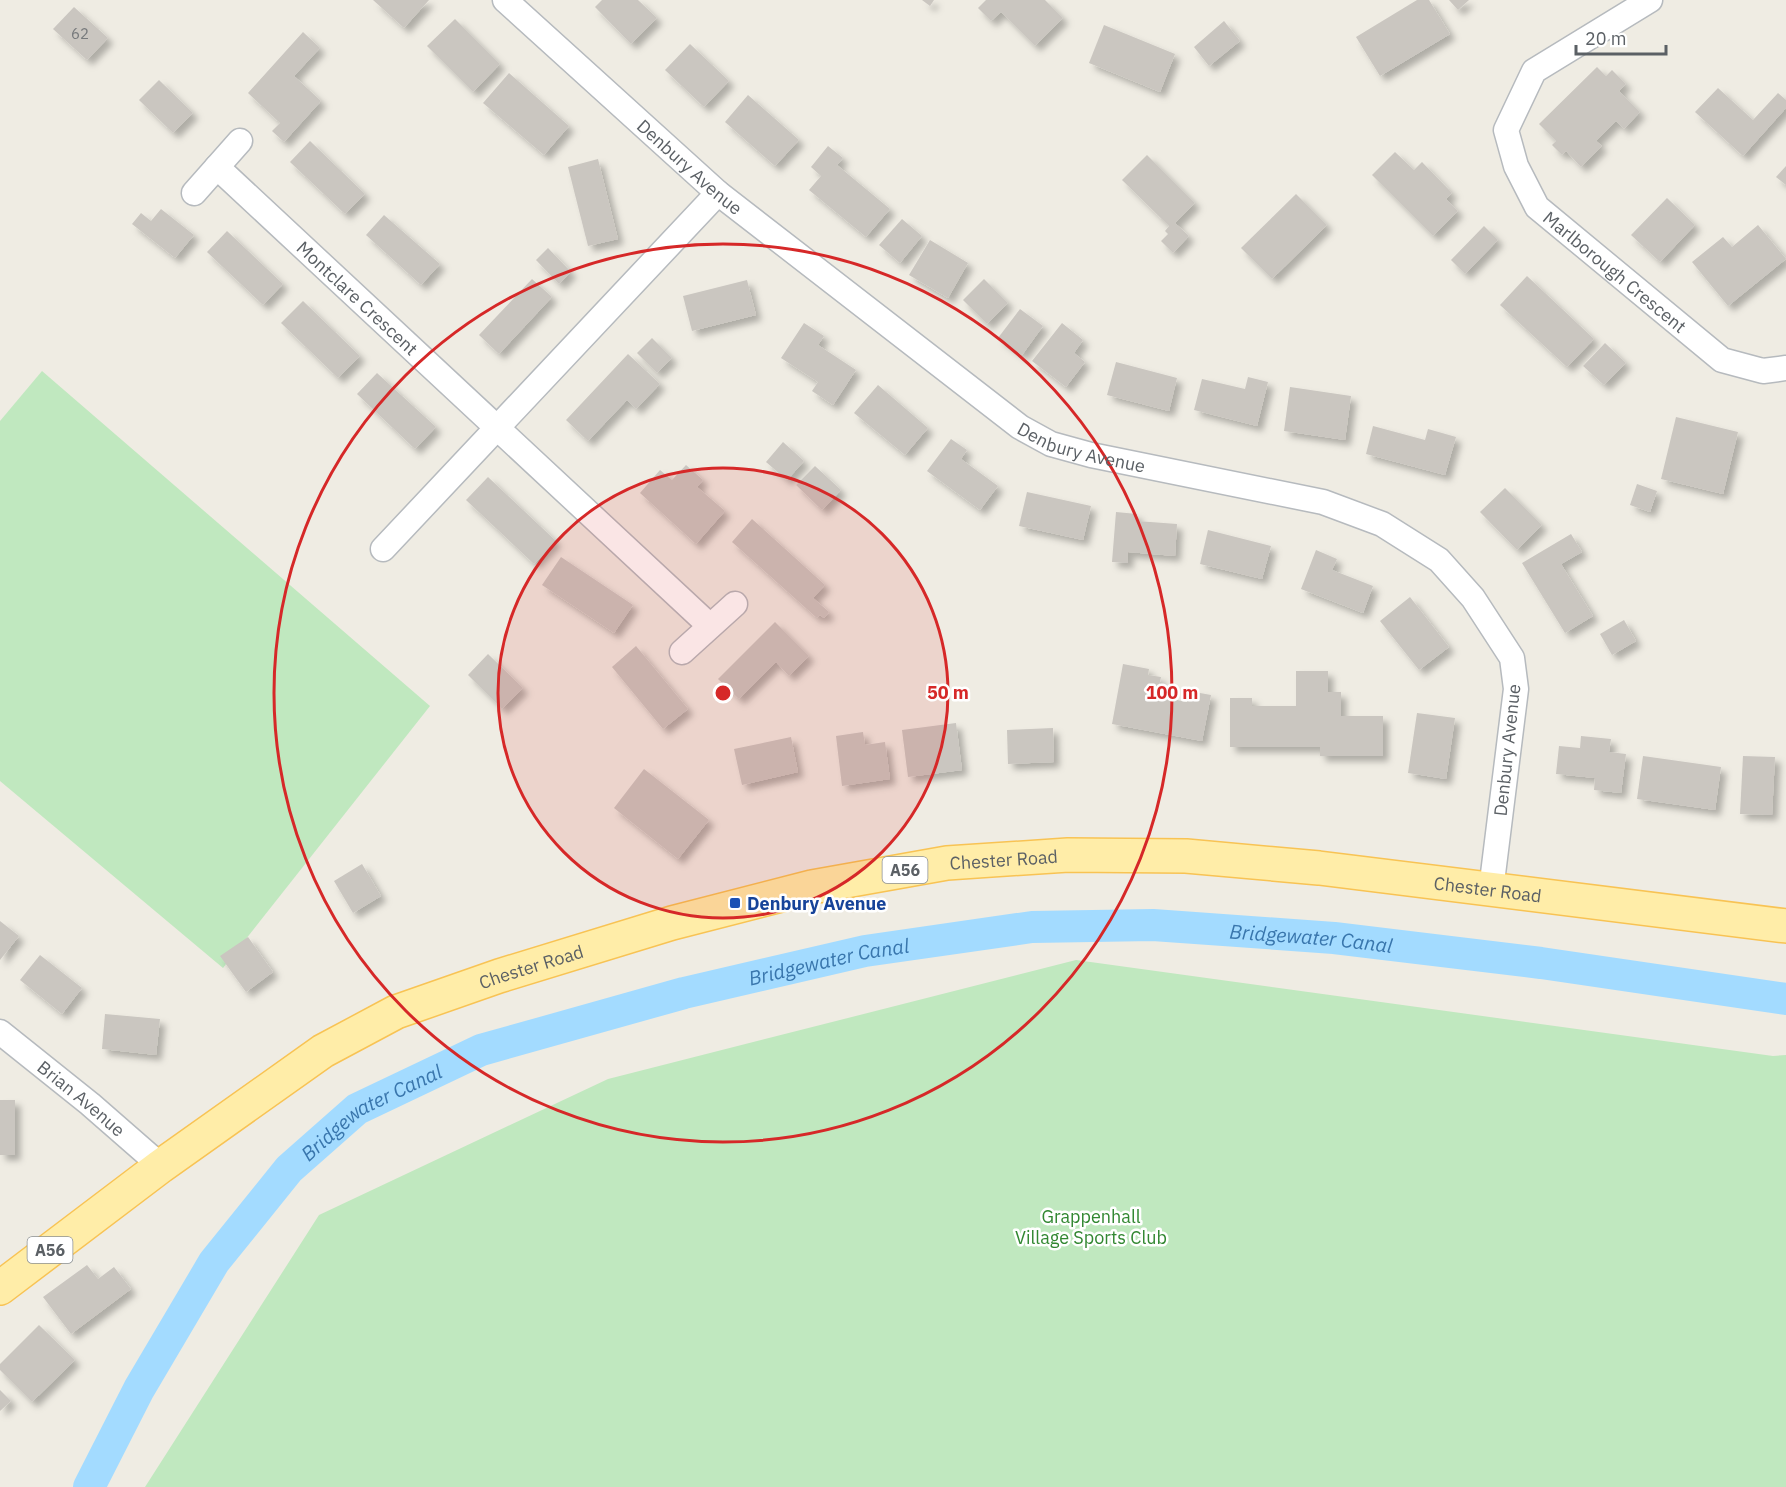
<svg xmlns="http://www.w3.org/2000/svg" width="1786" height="1487" viewBox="0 0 1786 1487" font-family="'IBM Plex Sans',sans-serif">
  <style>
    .green { fill: #c0e8bf }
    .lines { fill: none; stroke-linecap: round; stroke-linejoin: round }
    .canal { stroke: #a3dbff; stroke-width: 32 }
    .building { fill: #cac6c0; filter: url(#shadow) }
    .street-casing { stroke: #b6babe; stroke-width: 27 }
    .primary-casing { stroke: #f8c354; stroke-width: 36 }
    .street { stroke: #fff; stroke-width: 24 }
    .primary { stroke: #ffeda8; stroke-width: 33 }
    .ring { fill: none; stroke: #d62828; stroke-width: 3 }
    .transit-dot { fill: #1a4fb4; stroke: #fff; stroke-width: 2 }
    .labels { text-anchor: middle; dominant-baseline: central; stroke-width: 5; stroke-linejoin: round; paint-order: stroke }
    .number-label { font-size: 15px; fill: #777a7c }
    .shield { fill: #fff; stroke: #8c9093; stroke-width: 1.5 }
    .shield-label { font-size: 16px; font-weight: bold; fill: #5b6065 }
    .street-label { font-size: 18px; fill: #5b6065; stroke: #fff }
    .transit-label { font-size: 18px; font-weight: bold; fill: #164399; stroke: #fff; text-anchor: start }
    .park-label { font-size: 18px; fill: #318731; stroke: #fff }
    .water-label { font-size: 20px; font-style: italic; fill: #3976ad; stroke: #fff }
    .centre { fill: #d62828; stroke: #fff; stroke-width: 3 }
    .ring-label { font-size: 18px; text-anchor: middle; font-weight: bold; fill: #d62828; stroke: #fff; stroke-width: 5; stroke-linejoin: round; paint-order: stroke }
  </style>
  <defs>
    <filter id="shadow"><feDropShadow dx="5.5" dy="5.5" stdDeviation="3" flood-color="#0004"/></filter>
  </defs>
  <rect width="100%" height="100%" fill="#efece3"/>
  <g class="green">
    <polygon points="42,371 430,706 223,968 0,781 0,421"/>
    <polygon points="1076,960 1773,1056 1786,1055 1786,1487 145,1487 319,1215 608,1079"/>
  </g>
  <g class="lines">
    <path class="canal" id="s1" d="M 89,1487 L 139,1389 L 214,1262 L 289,1169 L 357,1109 L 481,1050 L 684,993 L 865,951 L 1032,927 L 1153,925 L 1334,938 L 1541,963 L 1786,999"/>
  </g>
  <g class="building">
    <polygon points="373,0 429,0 404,28"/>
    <polygon points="602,0 638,0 657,18 631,44 595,7"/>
    <polygon points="922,0 934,0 930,6"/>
    <polygon points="986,0 1045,0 1063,18 1035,46 1001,12 991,21 978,8"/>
    <polygon points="1417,0 1429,0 1450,34 1380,76 1356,37"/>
    <polygon points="1449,0 1469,0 1458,10"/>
    <polygon points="74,7 108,38 87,60 53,29"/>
    <polygon points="455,19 500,64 473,92 427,46"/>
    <polygon points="1224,21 1240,41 1209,66 1194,47"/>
    <polygon points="1104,25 1175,54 1160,92 1089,63"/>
    <polygon points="303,32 320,48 294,76 321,101 284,142 272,131 280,123 248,93"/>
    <polygon points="690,44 729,81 704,107 665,70"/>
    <polygon points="1597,67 1606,76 1612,70 1626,84 1619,91 1640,112 1624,129 1616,121 1596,141 1602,146 1581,167 1566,151 1562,155 1552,145 1556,141 1539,124"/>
    <polygon points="509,73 569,126 544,155 483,103"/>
    <polygon points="159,80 193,113 173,133 139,100"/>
    <polygon points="1718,88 1753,120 1778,93 1786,100 1786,108 1743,156 1695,112"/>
    <polygon points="748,95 799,140 775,166 725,122"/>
    <polygon points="310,141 365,194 345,214 290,162"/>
    <polygon points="828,146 843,158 837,165 890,209 866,237 809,190 821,176 811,167"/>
    <polygon points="1395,152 1414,170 1422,162 1452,193 1446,199 1458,211 1433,236 1372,175"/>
    <polygon points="1147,155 1195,203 1175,223 1189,236 1173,253 1161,241 1168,234 1165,231 1169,226 1122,180"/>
    <polygon points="598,159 618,239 588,246 568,167"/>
    <polygon points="1786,166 1786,185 1776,177"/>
    <polygon points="1296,194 1327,225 1272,279 1241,248"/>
    <polygon points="1667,198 1695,225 1660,262 1631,235"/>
    <polygon points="161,209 194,235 175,258 132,224 141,213 151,221"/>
    <polygon points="384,215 440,264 421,285 366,235"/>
    <polygon points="902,219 922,236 900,263 879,245"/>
    <polygon points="1758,225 1786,259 1728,306 1692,262 1723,237 1732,247"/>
    <polygon points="1484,226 1498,240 1465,274 1451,260"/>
    <polygon points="227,231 283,284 263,305 207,252"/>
    <polygon points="930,240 968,263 948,298 909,275"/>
    <polygon points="548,248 571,272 559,284 536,260"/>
    <polygon points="1527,276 1594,339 1567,367 1500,305"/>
    <polygon points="532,279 552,297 499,354 479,335"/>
    <polygon points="984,279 1008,303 987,324 963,300"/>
    <polygon points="747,280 756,315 692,331 683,296"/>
    <polygon points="303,301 360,356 338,378 281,323"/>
    <polygon points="1020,309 1043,326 1022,355 998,338"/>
    <polygon points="804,323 824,336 818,345 856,370 833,405 812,391 818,382 781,358"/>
    <polygon points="1062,323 1083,340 1074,353 1085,362 1066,387 1032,361"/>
    <polygon points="652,338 672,358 657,373 637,353"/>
    <polygon points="1605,343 1626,363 1604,385 1583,366"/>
    <polygon points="628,354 660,384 636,409 627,400 588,441 566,420"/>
    <polygon points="1116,362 1177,378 1169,411 1107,395"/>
    <polygon points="377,373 436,427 415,449 357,394"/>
    <polygon points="1248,377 1268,382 1257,426 1194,410 1202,379 1245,389"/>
    <polygon points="878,385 928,428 905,455 854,413"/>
    <polygon points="1290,387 1351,396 1345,440 1284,431"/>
    <polygon points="1676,417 1738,432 1723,494 1661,479"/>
    <polygon points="1373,426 1425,440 1428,429 1456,437 1445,475 1366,454"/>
    <polygon points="951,439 967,450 961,459 998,486 980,510 927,471"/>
    <polygon points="783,442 804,461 787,480 766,462"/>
    <polygon points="686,465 703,480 697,487 725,511 696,544 640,493 660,470 672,480"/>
    <polygon points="815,466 841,490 822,510 796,485"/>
    <polygon points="488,477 556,541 534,564 466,500"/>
    <polygon points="1637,484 1657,491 1650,512 1630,505"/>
    <polygon points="1505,488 1542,525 1517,550 1480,512"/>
    <polygon points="1027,492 1091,506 1083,540 1019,526"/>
    <polygon points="1116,512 1137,514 1137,521 1177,524 1175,556 1128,552 1128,563 1112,562"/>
    <polygon points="752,519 825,585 813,598 829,612 824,618 820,615 817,618 732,542"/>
    <polygon points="1208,530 1271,546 1262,579 1200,564"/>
    <polygon points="1571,534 1582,552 1561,564 1593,616 1565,633 1522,563"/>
    <polygon points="1316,550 1337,559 1332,570 1373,586 1363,613 1301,589"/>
    <polygon points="561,557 633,605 614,633 542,585"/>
    <polygon points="1410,597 1449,647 1419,670 1380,621"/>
    <polygon points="1624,620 1636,641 1612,655 1600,634"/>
    <polygon points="775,622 809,656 789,676 776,662 739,699 718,679"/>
    <polygon points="636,646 688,709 663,729 612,667"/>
    <polygon points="488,654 523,688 502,709 468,675"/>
    <polygon points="1123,664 1149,669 1148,675 1161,677 1157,696 1187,702 1189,691 1211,695 1202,741 1112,724"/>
    <polygon points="1296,671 1328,671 1328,692 1341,692 1341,716 1383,716 1383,756 1320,756 1320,747 1230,747 1230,698 1252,698 1252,706 1296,706"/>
    <polygon points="1417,713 1455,718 1446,779 1408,773"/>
    <polygon points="956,723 962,770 908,777 902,730"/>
    <polygon points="1053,728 1054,762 1008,764 1007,730"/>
    <polygon points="863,732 865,745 885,742 890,779 842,786 836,736"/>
    <polygon points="1581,736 1611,739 1609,752 1626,754 1621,793 1594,790 1595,778 1556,774 1559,746 1580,748"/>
    <polygon points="791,737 798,772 742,785 734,749"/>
    <polygon points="1643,756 1721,767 1715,810 1637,799"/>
    <polygon points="1743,756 1775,757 1772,815 1740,814"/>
    <polygon points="644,769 709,820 678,859 614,808"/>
    <polygon points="362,864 381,896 353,913 334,881"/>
    <polygon points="0,921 19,936 0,960"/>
    <polygon points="248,937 273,972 246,992 220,956"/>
    <polygon points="40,955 82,988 62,1014 20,980"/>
    <polygon points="105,1014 160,1019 156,1055 102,1049"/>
    <rect x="0" y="1100" width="15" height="55"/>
    <polygon points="87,1265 98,1279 114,1267 131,1289 71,1334 43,1297"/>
    <polygon points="39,1325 75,1360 32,1402 0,1370 0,1364"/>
    <polygon points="0,1390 11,1401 0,1411"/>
  </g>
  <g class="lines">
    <defs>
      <g id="street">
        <path id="s2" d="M 505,0 L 718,193 L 1020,427 L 1051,444 L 1091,455 L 1323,502 L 1382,524 L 1439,560 L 1473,598 L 1512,658 L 1516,689 L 1491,890"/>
        <path id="s3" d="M 1650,0 L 1534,71 L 1506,130 L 1516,166 L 1537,207 L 1722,360 L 1763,371 L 1786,368"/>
        <path id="s4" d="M 217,167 L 710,626"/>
        <polyline points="194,193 240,141"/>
        <polyline points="383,549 718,193"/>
        <polyline points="682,652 735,604"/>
        <path id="s5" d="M 0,1032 L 90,1104 L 161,1166"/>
      </g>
      <g id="primary">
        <path id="s6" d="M 0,1288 L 161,1166 L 323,1051 L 396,1012 L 499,976 L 672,923 L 812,887 L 947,863 L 1068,855 L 1186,856 L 1319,868 L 1786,926"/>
      </g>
    </defs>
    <use href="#street" class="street-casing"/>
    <use href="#primary" class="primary-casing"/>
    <use href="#street" class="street"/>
    <use href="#primary" class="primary"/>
  </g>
  <circle cx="723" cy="693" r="225" fill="#d62828" fill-opacity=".12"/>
  <g class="ring">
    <circle cx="723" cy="693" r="225"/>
    <circle cx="723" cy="693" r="449"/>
  </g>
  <rect class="transit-dot" x="729" y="897" width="12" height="12" rx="3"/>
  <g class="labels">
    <g class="number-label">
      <text x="80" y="33">62</text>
    </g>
    <g class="shield">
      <rect x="882.5" y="857" width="45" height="26" rx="4.5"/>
      <rect x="27.5" y="1237" width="45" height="26" rx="4.5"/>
    </g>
    <g class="shield-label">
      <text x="905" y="870">A56</text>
      <text x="50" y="1250">A56</text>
    </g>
    <g class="street-label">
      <text stroke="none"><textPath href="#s2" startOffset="249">Denbury Avenue</textPath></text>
      <text stroke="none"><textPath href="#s3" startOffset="386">Marlborough Crescent</textPath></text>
      <text stroke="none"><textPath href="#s4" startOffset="192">Montclare Crescent</textPath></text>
      <text stroke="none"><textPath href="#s2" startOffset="735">Denbury Avenue</textPath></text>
      <text transform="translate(1507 750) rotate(-84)">Denbury Avenue</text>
      <text stroke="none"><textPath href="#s6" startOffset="1112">Chester Road</textPath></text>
      <text stroke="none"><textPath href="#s6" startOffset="1598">Chester Road</textPath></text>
      <text stroke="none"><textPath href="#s6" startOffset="626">Chester Road</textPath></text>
      <text stroke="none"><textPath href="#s5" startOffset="105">Brian Avenue</textPath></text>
    </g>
    <g class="transit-label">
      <text x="747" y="903">Denbury Avenue</text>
    </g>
    <g class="park-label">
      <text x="1091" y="1216">Grappenhall<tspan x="1091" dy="21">Village Sports Club</tspan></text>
    </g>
    <g class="water-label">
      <text stroke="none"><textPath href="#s1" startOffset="1450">Bridgewater Canal</textPath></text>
      <text stroke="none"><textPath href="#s1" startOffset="964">Bridgewater Canal</textPath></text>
      <text stroke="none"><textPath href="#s1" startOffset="478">Bridgewater Canal</textPath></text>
    </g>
  </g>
  <circle cx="723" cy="693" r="9" class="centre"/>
  <g class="ring-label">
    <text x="948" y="699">50 m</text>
    <text x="1172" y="699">100 m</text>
  </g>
  <path d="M1576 45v9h90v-9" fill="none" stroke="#5b6065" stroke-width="3"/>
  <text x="1585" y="45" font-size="18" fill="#5b6065" stroke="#ffffff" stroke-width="4.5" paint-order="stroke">20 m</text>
</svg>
